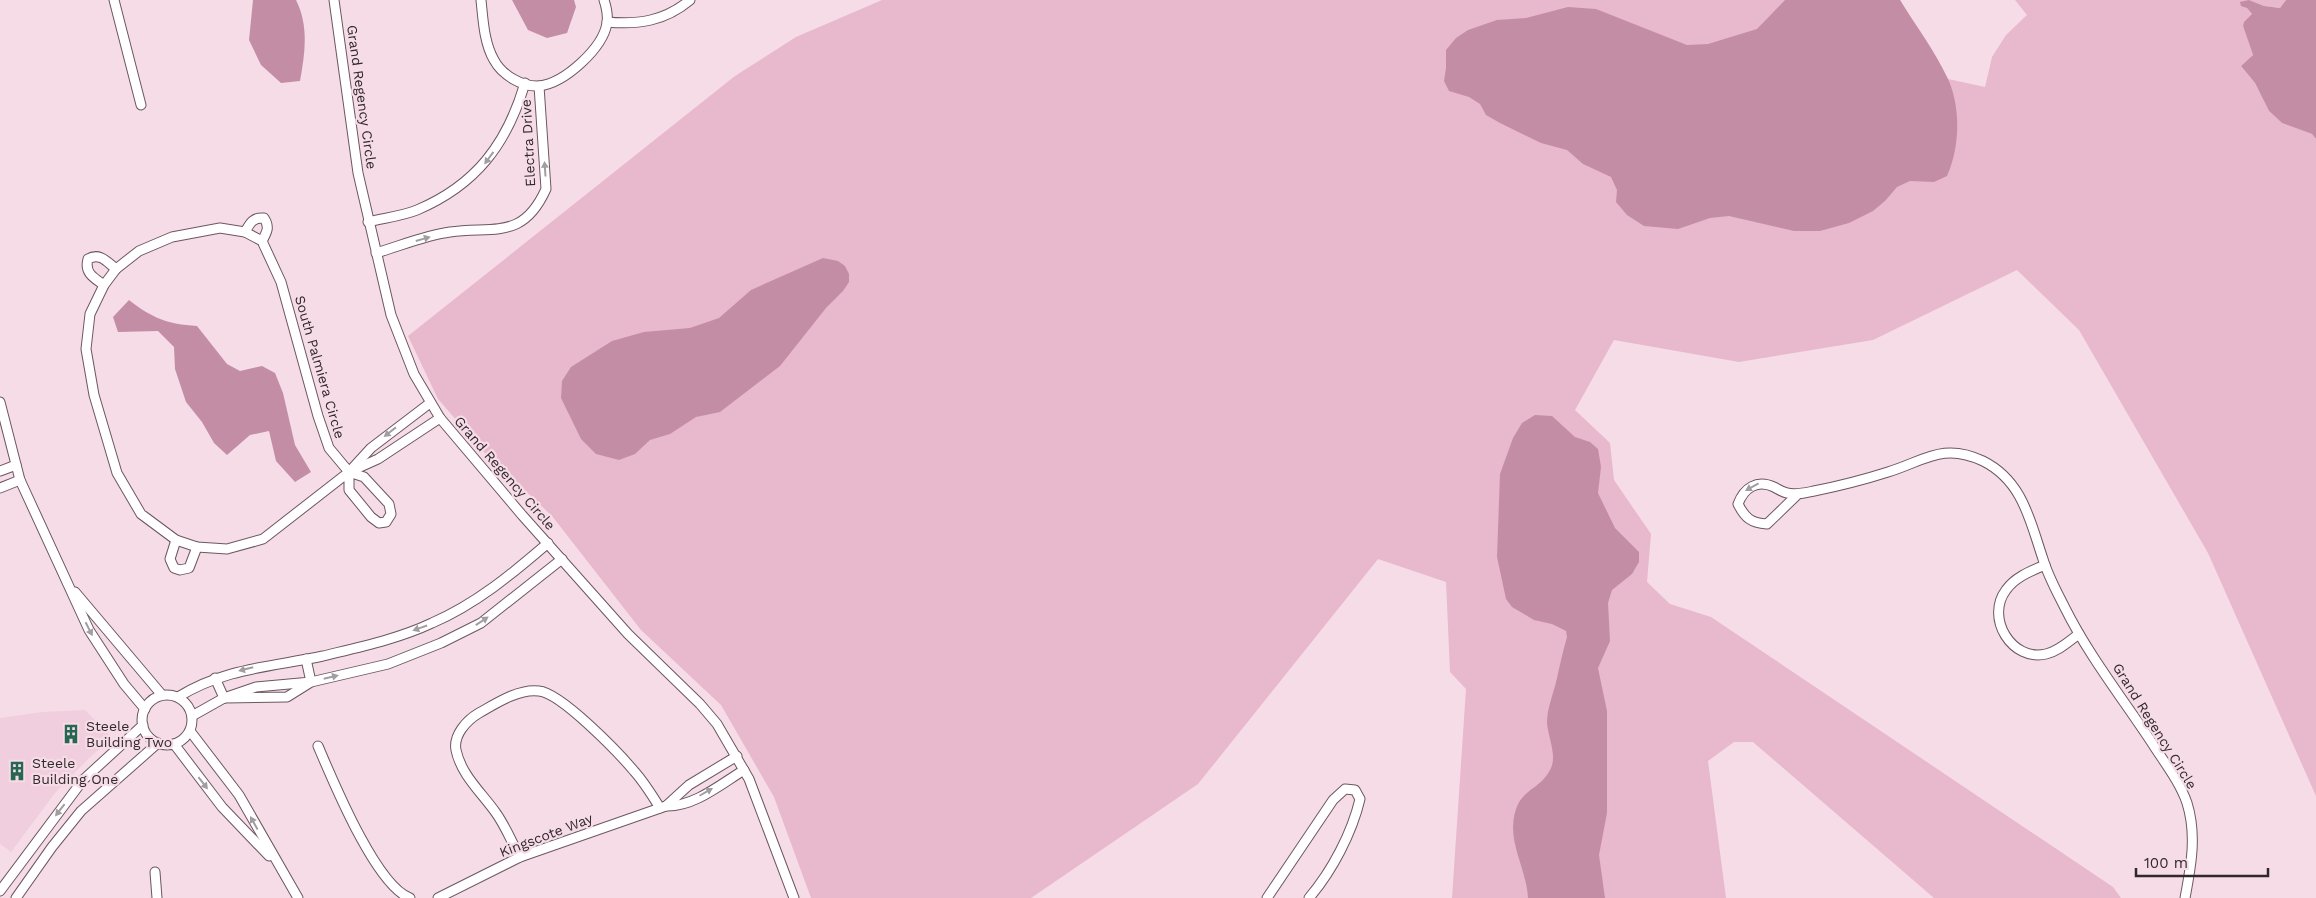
<svg xmlns="http://www.w3.org/2000/svg" width="2316" height="898" viewBox="0 0 2316 898" font-family="'Work Sans',sans-serif">
  <style>
    .built { fill: #f0cedd }
    .green { fill: #e8b8cd }
    .water { fill: #c48da6 }
    .lines { fill: none; stroke-linecap: round; stroke-linejoin: round }
    .minor-casing { stroke: #6c5760; stroke-width: 11 }
    .minor { stroke: #fff; stroke-width: 9 }
    .oneway { fill: #a29ea0 }
    .labels { text-anchor: middle; dominant-baseline: central; stroke-width: 4.5; stroke-linejoin: round; paint-order: stroke }
    .street-label { font-size: 14px; fill: #31282c; stroke: #f6dce7 }
    .poi-label { font-size: 14px; fill: #31282c; stroke: #f6dce7; text-anchor: start }
  </style>
  <rect width="100%" height="100%" fill="#f6dce7"/>
  <polygon class="built" points="85,710 112,738 88,759 55,793 11,852 0,844 0,718 42,712"/>
  <polygon class="green" points="882,0 1900,0 1948,79 1985,87 1992,57 2006,35 2027,15 2015,0 2286,0 2280,8 2264,6 2249,0 2247,8 2252,14 2243,26 2253,55 2241,66 2255,83 2269,111 2282,123 2312,134 2316,139 2316,796 2208,553 2079,330 2017,270 1873,340 1739,362 1614,340 1575,410 1610,443 1614,480 1651,534 1647,582 1670,604 1711,617 2113,887 2121,898 1934,898 1753,742 1734,742 1708,761 1726,898 1452,898 1466,689 1450,672 1446,582 1378,559 1198,784 1031,898 811,898 774,797 721,705 641,630 552,516 483,451 438,399 408,336 735,76 796,37"/>
  <g class="water">
    <path d="M 253,0 L 296,0 C 309,26 305,53 300,81 L 281,83 L 261,65 L 249,40 Z"/>
    <polygon points="512,0 574,0 576,7 567,33 547,38 528,30"/>
    <path d="M 1785,0 L 1900,0 C 1916,26 1935,51 1948,79 C 1961,108 1960,147 1947,176 L 1934,182 L 1910,181 L 1897,187 L 1885,201 L 1873,211 L 1849,223 L 1820,231 L 1794,231 L 1729,216 L 1710,218 L 1678,229 L 1644,226 L 1627,215 L 1616,202 L 1617,190 L 1611,177 L 1583,164 L 1567,150 L 1541,143 L 1500,123 L 1486,115 L 1480,104 L 1469,97 L 1449,91 L 1444,81 L 1446,68 L 1446,50 L 1456,38 L 1468,30 L 1497,20 L 1526,18 L 1568,7 L 1596,9 L 1687,45 L 1708,44 L 1757,29 Z"/>
    <polygon points="2249,0 2264,6 2280,8 2286,0 2316,0 2316,139 2312,134 2282,123 2269,111 2255,83 2241,66 2253,55 2243,26 2244,22 2252,14 2247,8 2241,6 2240,2"/>
    <polygon points="823,258 838,261 845,266 849,274 849,282 843,291 826,308 780,366 720,412 696,417 670,434 650,440 635,454 619,460 596,454 581,439 561,398 562,381 571,367 612,341 644,332 690,328 719,318 751,290"/>
    <path d="M 129,300 C 152,318 167,324 197,326 L 227,364 L 240,371 L 262,366 L 275,373 L 283,393 L 295,445 L 311,472 L 295,482 L 276,461 L 269,431 L 250,435 L 227,455 L 214,443 L 202,422 L 186,402 L 175,369 L 174,347 L 158,331 L 118,332 L 113,317 Z"/>
    <path d="M 1535,415 L 1552,416 L 1575,437 L 1590,442 L 1598,449 L 1601,467 L 1598,493 L 1615,528 L 1639,552 L 1639,562 L 1632,574 L 1612,590 L 1608,603 L 1610,641 L 1598,668 L 1607,711 L 1607,813 L 1599,855 L 1605,898 L 1528,898 C 1527,874 1513,851 1513,827 C 1515,786 1539,794 1551,768 C 1557,755 1548,737 1547,723 C 1547,707 1554,693 1557,678 C 1560,664 1563,651 1567,637 L 1566,631 L 1552,624 L 1534,620 L 1512,607 L 1506,599 L 1497,557 L 1500,474 L 1513,438 L 1522,423 Z"/>
  </g>
  <g class="lines">
    <defs>
      <g id="minor">
        <polyline points="114,0 141,105"/>
        <polyline points="334,0 358,173 391,315 414,374 440,418 522,515 628,634 700,704 717,724 749,779 794,898"/>
        <path d="M 481,0 C 483,19 484,43 494,60 C 502,75 522,87 539,86 C 565,83 603,48 607,23 C 608,16 606,6 604,0"/>
        <path d="M 607,22 C 638,25 665,21 690,0"/>
        <path d="M 368,222 C 384,218 402,216 417,210 C 476,185 507,144 525,83"/>
        <path d="M 245,232 C 250,223 253,217 264,218 C 270,227 267,232 262,241"/>
        <path d="M 376,253 C 400,246 426,235 450,232 C 495,226 523,240 546,189 L 539,86"/>
        <path d="M 104,285 C 94,278 84,273 88,259 C 100,252 107,262 116,269"/>
        <polyline points="0,402 20,480 89,630 124,684 145,709"/>
        <polyline points="0,471 16,465"/>
        <polyline points="349,472 349,490 371,517 379,523 386,522 391,514 389,504 364,477 349,472 329,448 318,416 281,282 262,241 245,232 220,228 172,237 139,251 116,269 104,285 90,314 86,349 94,395 117,473 141,514 176,540 197,547 227,549 263,539 349,472 371,448 430,403"/>
        <polyline points="349,472 378,459 440,418"/>
        <polyline points="0,488 20,480"/>
        <path d="M 1797,495 L 1767,524 C 1751,523 1745,518 1738,504 C 1744,488 1757,479 1774,487 C 1778,489 1782,492 1787,493 C 1796,495 1804,493 1814,491 C 1839,486 1863,480 1888,472 C 1924,461 1943,442 1983,461 C 2023,481 2030,521 2043,559 C 2048,576 2057,592 2065,608 C 2089,656 2123,699 2152,743 C 2164,762 2180,782 2187,803 C 2197,835 2191,866 2185,898"/>
        <polyline points="176,540 170,559 174,568 180,570 189,568 197,547"/>
        <path d="M 2045,565 C 2031,571 2015,577 2006,590 C 1985,618 2012,662 2046,654 C 2059,651 2069,641 2079,634"/>
        <polyline points="75,592 162,695"/>
        <polyline points="215,678 224,698"/>
        <circle cx="167" cy="720" r="25"/>
        <path d="M 178,697 C 225,668 271,667 323,656 C 360,647 398,639 432,623 C 476,604 512,574 548,543"/>
        <polyline points="224,698 287,697 311,682 388,664 441,643 481,623 562,559"/>
        <polyline points="192,716 224,698 256,687 311,682 306,659"/>
        <polyline points="190,731 239,795 298,898"/>
        <polyline points="174,744 222,807 269,856"/>
        <path d="M 318,746 C 333,781 376,886 410,898"/>
        <polyline points="666,806 689,785 737,756"/>
        <path d="M 520,857 C 512,843 506,827 496,813 C 482,793 461,775 456,750 C 453,735 467,720 479,713 C 495,704 519,688 539,691 C 561,693 618,752 634,771 C 644,782 652,795 660,808"/>
        <polyline points="155,872 157,898"/>
        <polyline points="0,891 83,780 143,725"/>
        <polyline points="16,898 52,847 81,811 158,743"/>
        <path d="M 438,898 L 520,857 L 666,806 C 694,807 721,784 744,770"/>
        <path d="M 1267,898 L 1333,800 L 1345,789 L 1355,790 L 1360,799 C 1352,833 1332,871 1309,898"/>
      </g>
    </defs>
    <use href="#minor" class="minor-casing"/>
    <use href="#minor" class="minor"/>
  </g>
  <defs><path id="oneway-solid" d="M-6-.8H1V-3.2L6.5 0L1 3.2V.8H-6Z" transform="scale(1.25)"/></defs>
  <g class="oneway">
    <use href="#oneway-solid" transform="translate(489 158) rotate(126)"/>
    <use href="#oneway-solid" transform="translate(545 169) rotate(-94)"/>
    <use href="#oneway-solid" transform="translate(423 239) rotate(-16)"/>
    <use href="#oneway-solid" transform="translate(390 432) rotate(142)"/>
    <use href="#oneway-solid" transform="translate(1752 487) rotate(151)"/>
    <use href="#oneway-solid" transform="translate(482 621) rotate(-33)"/>
    <use href="#oneway-solid" transform="translate(420 628) rotate(161)"/>
    <use href="#oneway-solid" transform="translate(89 629) rotate(63)"/>
    <use href="#oneway-solid" transform="translate(246 669) rotate(166)"/>
    <use href="#oneway-solid" transform="translate(331 677) rotate(-13)"/>
    <use href="#oneway-solid" transform="translate(203 783) rotate(52)"/>
    <use href="#oneway-solid" transform="translate(706 792) rotate(-30)"/>
    <use href="#oneway-solid" transform="translate(60 810) rotate(128)"/>
    <use href="#oneway-solid" transform="translate(254 823) rotate(-119)"/>
  </g>
  <defs>
    <symbol id="building-bare" viewBox="-9 -9 18 18"><path d="M-4-6H4V6H1V3H-1V6H-4ZM-2.5-4.3h1.7v1.8h-1.7ZM.8-4.3h1.7v1.8H.8ZM-2.5-1h1.7V.8h-1.7ZM.8-1h1.7V.8H.8Z" fill="#276653" stroke="#f6dce7" stroke-width="2.5" paint-order="stroke"/></symbol>
  </defs>
  <g fill-rule="evenodd">
    <use href="#building-bare" x="57" y="720" width="28" height="28"/>
    <use href="#building-bare" x="3" y="757" width="28" height="28"/>
  </g>
  <g class="labels">
    <g class="street-label">
      <text transform="translate(362 97) rotate(82)">Grand Regency Circle</text>
      <text transform="translate(528 143) rotate(-93)">Electra Drive</text>
      <text transform="translate(320 367) rotate(74)">South Palmiera Circle</text>
      <text transform="translate(505 473) rotate(49)">Grand Regency Circle</text>
      <text transform="translate(2155 726) rotate(58)">Grand Regency Circle</text>
      <text transform="translate(546 835) rotate(-21)">Kingscote Way</text>
    </g>
    <g class="poi-label">
      <text x="86" y="726">Steele<tspan x="86" dy="16">Building Two</tspan></text>
      <text x="32" y="763">Steele<tspan x="32" dy="16">Building One</tspan></text>
    </g>
  </g>
  <path d="M2136 868v8h132v-8" fill="none" stroke="#31282c" stroke-width="2.5"/>
  <text x="2144" y="868" font-size="15" fill="#31282c" stroke="#f6dce7" stroke-width="4" paint-order="stroke">100 m</text>
</svg>
